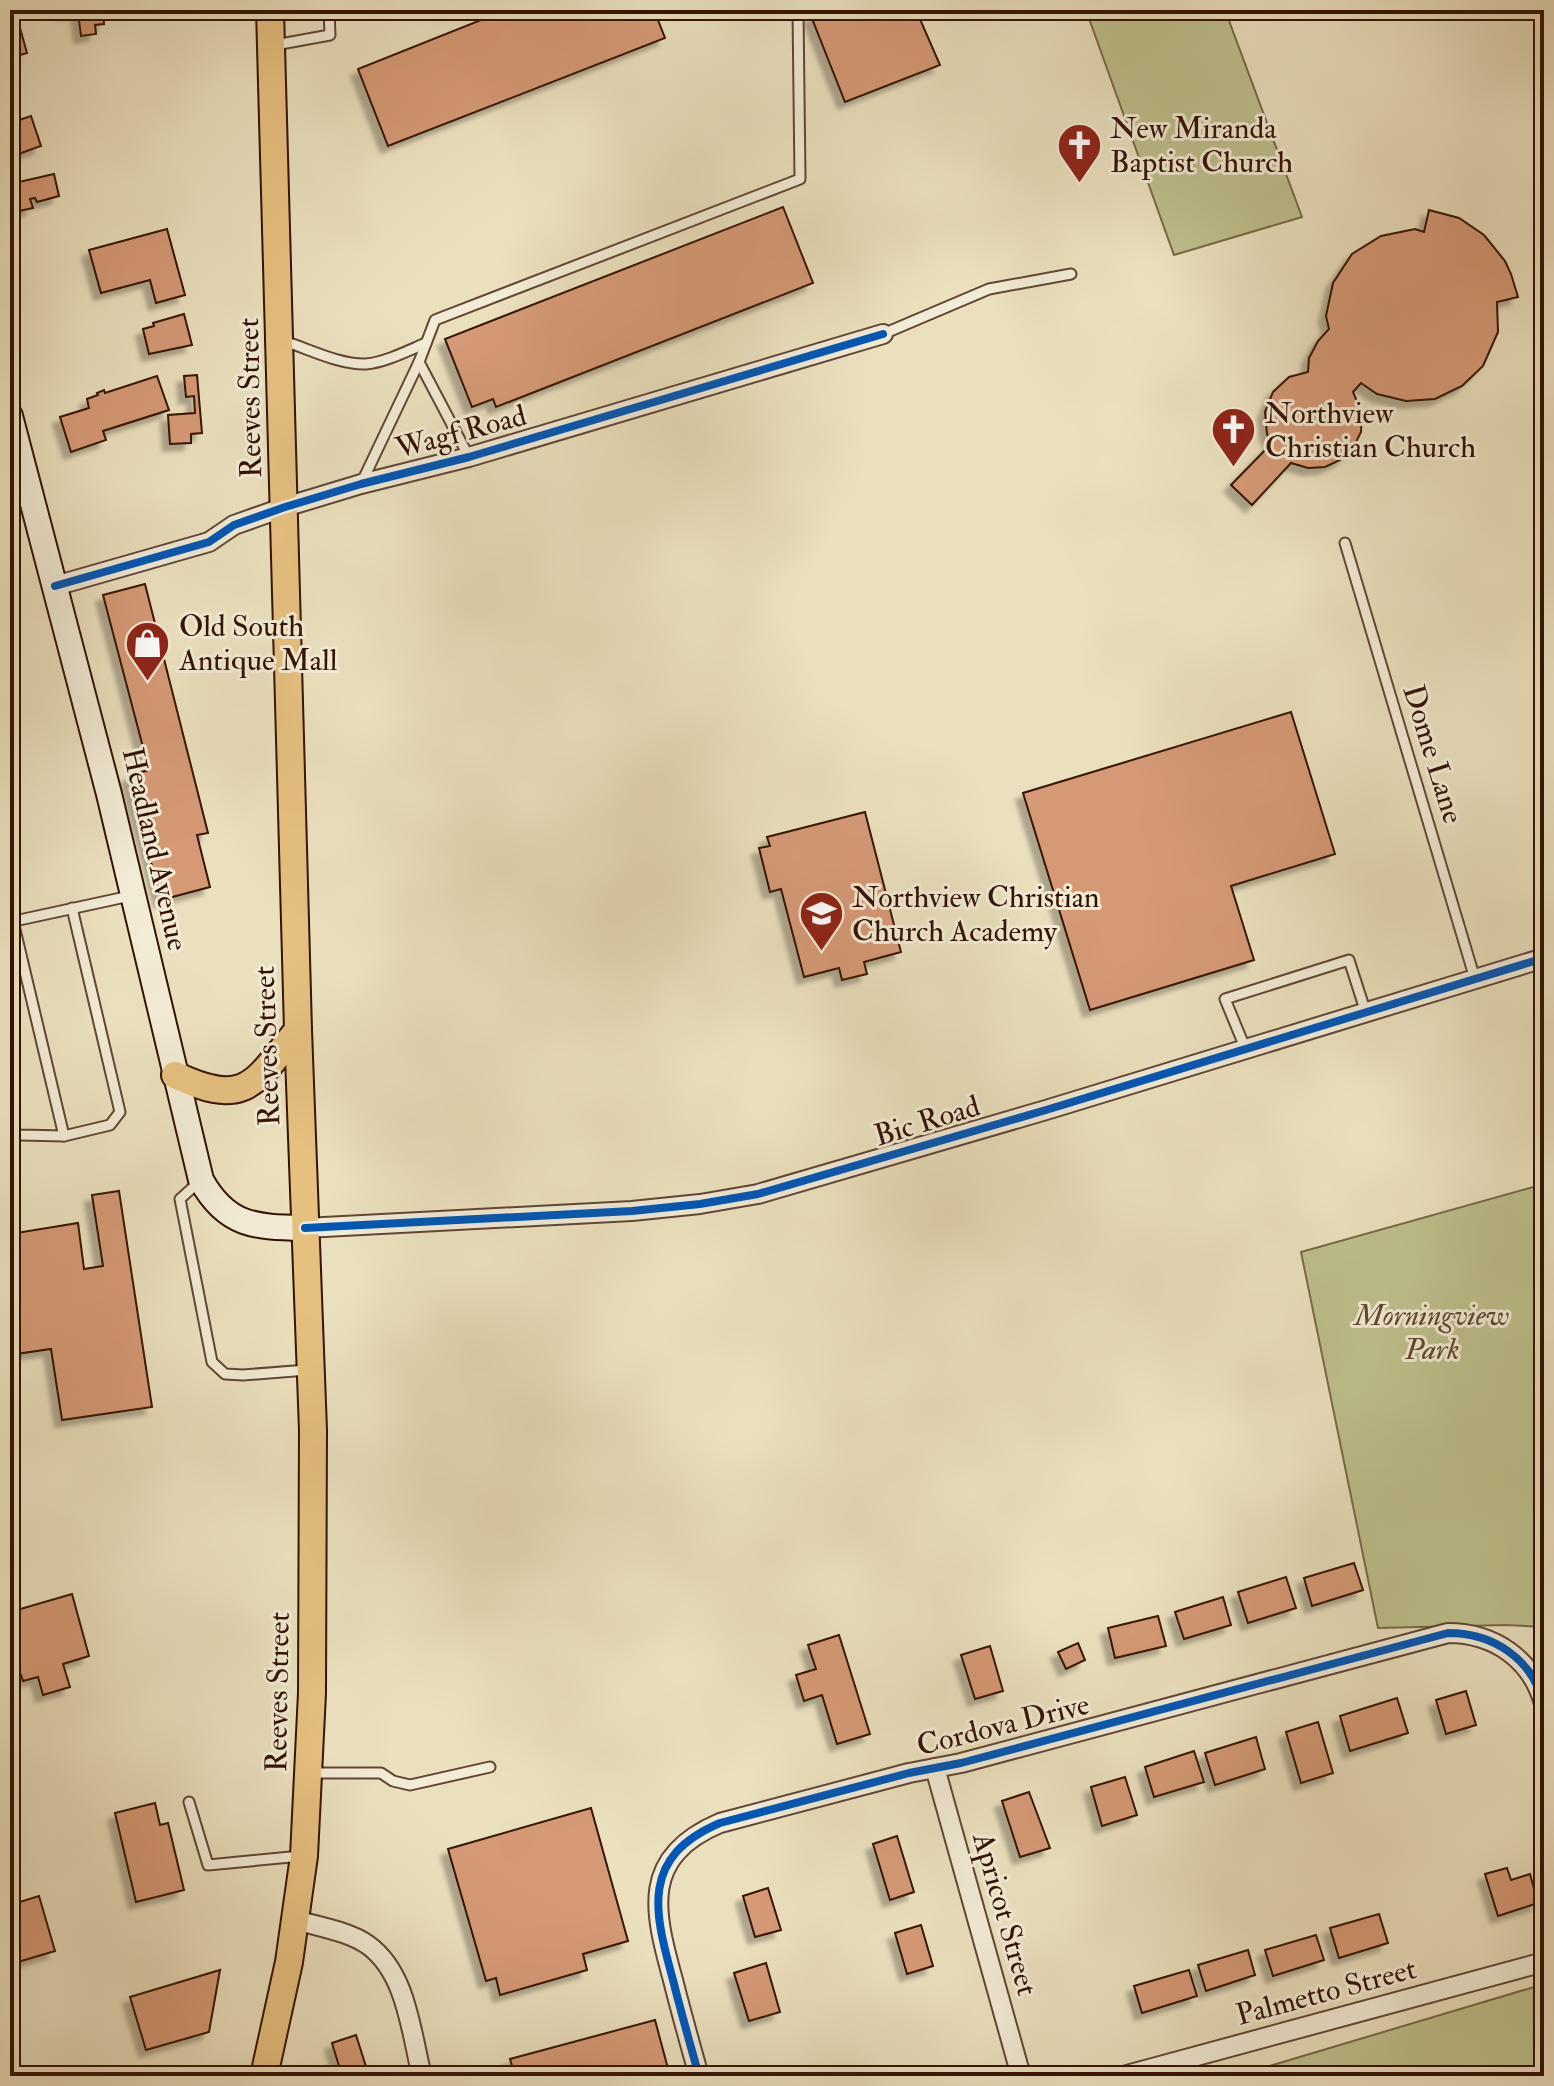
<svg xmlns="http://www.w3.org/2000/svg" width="1554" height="2086" viewBox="0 0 1554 2086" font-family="'IM FELL Double Pica',serif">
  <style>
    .green { fill: #bec08d; stroke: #796949; stroke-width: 2 }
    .building { fill: #d59976; stroke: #341205; stroke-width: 2; filter: url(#shadow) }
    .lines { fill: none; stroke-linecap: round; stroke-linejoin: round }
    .service-casing { stroke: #624633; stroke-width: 13 }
    .minor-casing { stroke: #624633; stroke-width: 22 }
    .secondary-casing { stroke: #341205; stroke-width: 28 }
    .primary-casing { stroke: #341205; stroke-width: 30 }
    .service { stroke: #f2ebd5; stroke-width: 9 }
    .minor { stroke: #f2ebd5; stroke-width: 18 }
    .secondary { stroke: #f2ebd5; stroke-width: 24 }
    .primary { stroke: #e6c07f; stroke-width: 26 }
    .cycleway-casing { stroke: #f2ebd5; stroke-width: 13 }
    .cycleway { stroke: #0057b8; stroke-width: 8 }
    .labels { text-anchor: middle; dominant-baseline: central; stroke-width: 6; stroke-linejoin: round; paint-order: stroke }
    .poi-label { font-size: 30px; fill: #341205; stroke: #f2ebd5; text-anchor: start }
    .street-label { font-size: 30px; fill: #341205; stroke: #f2ebd5 }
    .park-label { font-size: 30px; font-style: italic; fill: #5d462e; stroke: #f2ebd5 }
  </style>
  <defs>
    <filter id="shadow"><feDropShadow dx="-7" dy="7" stdDeviation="2" flood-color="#0004"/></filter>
  </defs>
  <rect width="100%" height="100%" fill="#ebe0be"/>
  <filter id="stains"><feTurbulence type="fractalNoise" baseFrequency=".0025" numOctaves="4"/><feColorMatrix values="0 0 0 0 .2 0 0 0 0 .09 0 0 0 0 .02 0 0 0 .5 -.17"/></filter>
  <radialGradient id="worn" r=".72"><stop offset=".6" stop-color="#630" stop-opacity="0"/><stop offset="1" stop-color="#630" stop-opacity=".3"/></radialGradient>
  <g class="green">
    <polygon points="1086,10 1225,10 1302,217 1174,255"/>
    <polygon points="1544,1184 1544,1627 1506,1625 1378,1628 1301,1252"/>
    <polygon points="1544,1984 1544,2076 1236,2076"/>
  </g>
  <g class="building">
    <polygon points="10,10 15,10 27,53 10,58"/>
    <polygon points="64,10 103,10 104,24 95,25 96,34 81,36 78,12 64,13"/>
    <polygon points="506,10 654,10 665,38 388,146 358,69"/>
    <polygon points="827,10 916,10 940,65 845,102 811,16"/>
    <polygon points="31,116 41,146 10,157 10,123"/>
    <polygon points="54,174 59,196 37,202 35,198 30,199 33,208 10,213 10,184"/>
    <polygon points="783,207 813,283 496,407 493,399 472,407 445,339"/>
    <polygon points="1429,210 1459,218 1484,235 1505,261 1511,274 1518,297 1497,302 1498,332 1483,366 1462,386 1435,399 1406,401 1377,394 1361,383 1353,392 1362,413 1361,432 1353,448 1340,460 1325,467 1308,468 1291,463 1252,505 1231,485 1272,443 1267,434 1265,412 1273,392 1289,377 1308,372 1309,358 1318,341 1329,329 1326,316 1333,283 1352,254 1381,236 1415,229 1424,232"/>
    <polygon points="167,229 185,295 156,303 150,280 101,293 89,250"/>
    <polygon points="184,314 192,345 149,354 143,329 154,326 153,323"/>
    <polygon points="197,375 202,433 191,434 191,443 170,444 168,415 195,413 194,396 186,397 184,376"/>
    <polygon points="157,376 169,410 103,431 106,440 71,452 60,417 89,408 87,399 98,395 97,393 104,390 105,393"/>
    <polygon points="145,584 208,833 197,835 210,887 161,900 128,776 149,770 103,595"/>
    <polygon points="1291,712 1335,854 1231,886 1254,960 1090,1010 1023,793"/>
    <polygon points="865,812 901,952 864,962 867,974 842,980 839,968 804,977 781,889 770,892 759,848 770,846 767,837"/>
    <polygon points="119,1191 152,1407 62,1420 51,1349 16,1354 14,1340 10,1340 10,1234 78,1223 84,1269 103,1266 92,1195"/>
    <polygon points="1354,1563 1363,1590 1312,1606 1304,1578"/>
    <polygon points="1286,1577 1296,1608 1248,1623 1238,1592"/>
    <polygon points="72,1594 89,1656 63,1664 70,1687 43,1695 38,1677 23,1681 21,1675 10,1678 10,1612"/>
    <polygon points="1223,1597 1231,1625 1184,1639 1175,1612"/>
    <polygon points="1158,1616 1166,1646 1115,1658 1108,1628"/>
    <polygon points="839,1635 870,1734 837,1744 822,1695 804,1701 796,1675 816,1669 808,1645"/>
    <polygon points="1078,1643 1085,1660 1066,1669 1058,1652"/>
    <polygon points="990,1646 1003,1691 975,1699 961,1655"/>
    <polygon points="1466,1691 1476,1725 1446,1734 1436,1700"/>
    <polygon points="1397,1698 1408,1733 1350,1751 1340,1716"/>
    <polygon points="1318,1722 1333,1773 1301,1783 1286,1732"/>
    <polygon points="1256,1737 1265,1769 1215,1785 1205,1753"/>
    <polygon points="1194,1751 1204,1782 1154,1797 1145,1767"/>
    <polygon points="1125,1777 1137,1815 1102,1826 1091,1787"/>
    <polygon points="1029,1792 1050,1848 1020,1857 1002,1801"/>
    <polygon points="155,1803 160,1825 168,1823 184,1890 136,1902 115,1813"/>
    <polygon points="591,1808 628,1941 583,1954 587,1970 500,1995 496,1978 486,1981 448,1849"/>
    <polygon points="897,1836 914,1892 890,1900 873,1844"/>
    <polygon points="1507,1868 1511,1880 1530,1874 1538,1903 1498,1916 1485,1874"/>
    <polygon points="768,1888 781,1930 755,1937 743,1896"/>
    <polygon points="39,1896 55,1951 18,1962 10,1935 10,1905"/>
    <polygon points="1379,1914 1388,1943 1339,1958 1330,1928"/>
    <polygon points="921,1925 933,1966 907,1974 895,1933"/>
    <polygon points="1316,1935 1324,1960 1273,1976 1265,1950"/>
    <polygon points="1248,1950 1255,1975 1206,1991 1198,1965"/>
    <polygon points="766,1963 780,2012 749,2021 734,1973"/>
    <polygon points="220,1970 209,2032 146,2050 130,1997"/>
    <polygon points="1189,1970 1197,1996 1142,2013 1134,1986"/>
    <polygon points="655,2020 670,2076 515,2076 510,2059"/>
    <polygon points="356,2035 369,2076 342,2076 332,2043"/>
  </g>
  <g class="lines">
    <defs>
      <g id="service">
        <polyline points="275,45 330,35 329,10"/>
        <polyline points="883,334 989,289 1071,274"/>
        <path d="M 281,340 C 307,348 339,365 366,364 C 386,362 407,351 426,343"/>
        <polyline points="419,362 469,457"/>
        <polyline points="361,484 419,362 435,320 800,179 798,10"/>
        <polyline points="1345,543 1475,979"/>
        <polyline points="10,922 130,896"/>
        <polyline points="1246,1050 1225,999 1349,960 1366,1013"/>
        <polyline points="10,1131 20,1135 64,1136 13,921"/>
        <polyline points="64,1136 110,1125 120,1112 72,908"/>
        <polyline points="200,1181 180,1199 212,1362 225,1374 243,1375 307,1370"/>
        <polyline points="311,1773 381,1773 393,1781 410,1785 490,1767"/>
        <polyline points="189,1802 208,1865 301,1856"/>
      </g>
      <g id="minor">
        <polyline points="55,586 209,542 234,525 285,507 361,484 469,457 883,334"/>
        <polyline points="305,1228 632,1211 700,1204 758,1194 1046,1110 1544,958"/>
        <polyline points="935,1768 1021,2076"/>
        <path d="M 296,1920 C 319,1927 348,1931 368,1945 C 407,1973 411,2033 422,2076"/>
        <path d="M 699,2076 C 690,2044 681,2012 673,1980 C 654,1911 640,1857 720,1823 L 909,1773 L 961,1763 L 1448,1633 C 1494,1633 1532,1659 1544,1704"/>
        <polyline points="1123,2076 1544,1962"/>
      </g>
      <path id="secondary" d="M 10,416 L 109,794 L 201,1180 C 227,1227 256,1227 305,1228"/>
      <g id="primary">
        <path d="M 175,1075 C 247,1109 254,1083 298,1030"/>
        <polyline points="264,2076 289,1962 304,1856 312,1693 313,1430 298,1030 270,10"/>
      </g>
    </defs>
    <use href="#service" class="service-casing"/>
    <use href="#minor" class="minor-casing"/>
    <use href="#secondary" class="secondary-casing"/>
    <use href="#primary" class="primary-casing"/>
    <use href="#service" class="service"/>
    <use href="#minor" class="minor"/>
    <use href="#secondary" class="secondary"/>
    <use href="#primary" class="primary"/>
    <defs>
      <g id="cycleway">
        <polyline points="55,586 209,542 234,525 285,507 361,484 469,457 883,334"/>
        <polyline points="305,1228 632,1211 700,1204 758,1194 1046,1110 1544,958"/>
        <path d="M 699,2076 C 690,2044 681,2012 673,1980 C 654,1911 640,1857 720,1823 L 909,1773 L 961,1763 L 1448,1633 C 1494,1633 1532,1659 1544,1704"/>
      </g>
    </defs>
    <use href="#cycleway" class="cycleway-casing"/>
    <use href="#cycleway" class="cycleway"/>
  </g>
  <defs>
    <symbol id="church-pin" viewBox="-11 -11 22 30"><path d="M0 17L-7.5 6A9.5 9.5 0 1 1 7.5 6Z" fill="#8f2418" stroke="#f2ebd5"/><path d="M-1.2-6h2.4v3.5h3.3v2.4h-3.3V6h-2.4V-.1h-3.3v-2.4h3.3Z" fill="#fff"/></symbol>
    <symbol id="shop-pin" viewBox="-11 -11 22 30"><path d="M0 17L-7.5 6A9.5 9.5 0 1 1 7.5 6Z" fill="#8f2418" stroke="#f2ebd5"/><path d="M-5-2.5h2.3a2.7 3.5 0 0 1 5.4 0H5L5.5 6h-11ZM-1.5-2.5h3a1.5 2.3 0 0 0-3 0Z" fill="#fff"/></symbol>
    <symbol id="school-pin" viewBox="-11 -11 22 30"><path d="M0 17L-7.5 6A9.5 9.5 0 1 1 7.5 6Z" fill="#8f2418" stroke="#f2ebd5"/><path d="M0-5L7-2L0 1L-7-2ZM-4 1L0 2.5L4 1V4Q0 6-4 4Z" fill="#fff"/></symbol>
  </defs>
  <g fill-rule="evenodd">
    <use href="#church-pin" x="1054" y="120" width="51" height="69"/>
    <use href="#church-pin" x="1208" y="404" width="51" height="69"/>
    <use href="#shop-pin" x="122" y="618" width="51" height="69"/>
    <use href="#school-pin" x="796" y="888" width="51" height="69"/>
  </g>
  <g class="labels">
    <g class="poi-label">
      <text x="1110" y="128">New Miranda<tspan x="1110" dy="34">Baptist Church</tspan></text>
      <text x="1265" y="413">Northview<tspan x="1265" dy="34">Christian Church</tspan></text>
      <text x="179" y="626">Old South<tspan x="179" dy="34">Antique Mall</tspan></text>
      <text x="852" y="897">Northview Christian<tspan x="852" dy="34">Church Academy</tspan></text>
    </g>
    <g class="street-label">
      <text transform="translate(250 398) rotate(-91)">Reeves Street</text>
      <text transform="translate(461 432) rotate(-15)">Wagf Road</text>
      <text transform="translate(1433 754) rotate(73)">Dome Lane</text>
      <text transform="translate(155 849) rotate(77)">Headland Avenue</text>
      <text transform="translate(267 1046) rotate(-92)">Reeves Street</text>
      <text transform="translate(927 1121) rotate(-17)">Bic Road</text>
      <text transform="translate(278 1692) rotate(-89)">Reeves Street</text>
      <text transform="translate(1003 1725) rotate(-14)">Cordova Drive</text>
      <text transform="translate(1005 1914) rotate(74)">Apricot Street</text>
      <text transform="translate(1326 1992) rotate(-15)">Palmetto Street</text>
    </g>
    <g class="park-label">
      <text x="1432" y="1315">Morningview<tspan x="1432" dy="34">Park</tspan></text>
    </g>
  </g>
  <rect width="1554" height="2086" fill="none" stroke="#ebe0be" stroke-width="40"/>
  <rect x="12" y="12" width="1530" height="2062" fill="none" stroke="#341205" stroke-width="4"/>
  <rect x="20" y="20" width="1514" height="2046" fill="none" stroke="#341205" stroke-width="2"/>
  <rect width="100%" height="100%" filter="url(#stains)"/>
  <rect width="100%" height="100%" fill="url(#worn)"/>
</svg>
